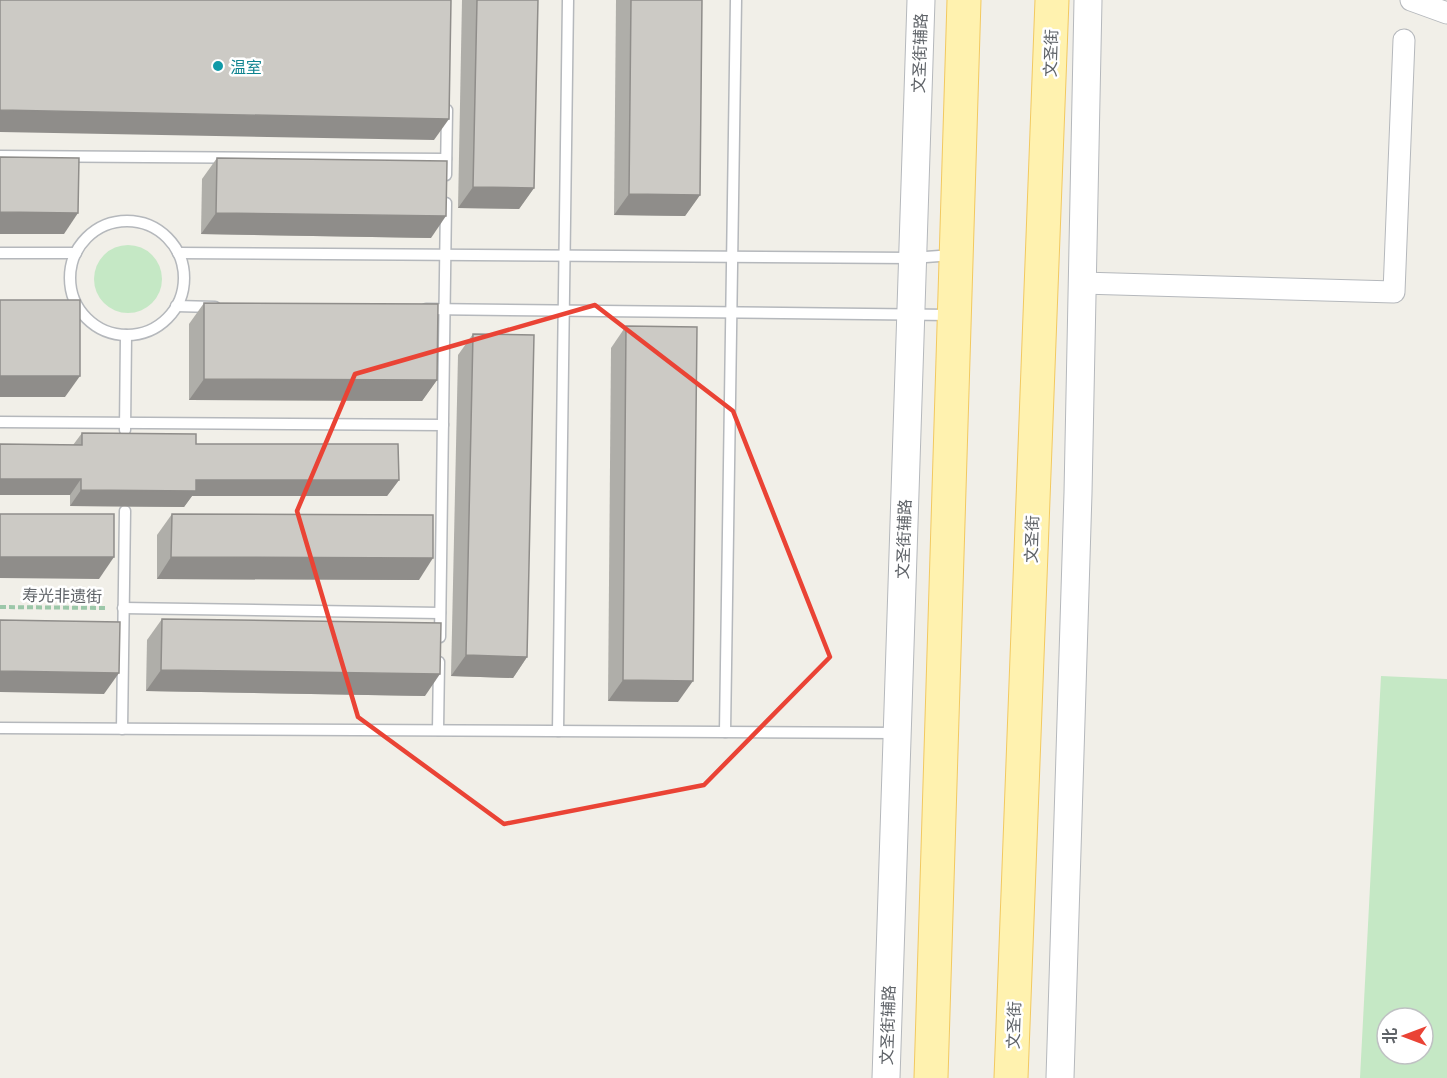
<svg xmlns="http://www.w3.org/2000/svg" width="1447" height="1078" viewBox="0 0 1447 1078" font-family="Commissioner,'Noto Sans SC',sans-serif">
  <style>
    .green { fill: #c5e8c5; fill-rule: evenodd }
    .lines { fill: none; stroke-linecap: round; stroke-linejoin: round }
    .service-casing { stroke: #b5b8bc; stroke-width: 13 }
    .minor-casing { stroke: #b5b8bc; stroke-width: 23 }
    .tertiary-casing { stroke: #b5b8bc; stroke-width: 29 }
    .primary-casing { stroke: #f2c960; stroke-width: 35 }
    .path { stroke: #9cc7a9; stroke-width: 4; stroke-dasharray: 6 3; stroke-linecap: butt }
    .service { stroke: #fff; stroke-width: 10 }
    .minor { stroke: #fff; stroke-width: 21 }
    .tertiary { stroke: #fff; stroke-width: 27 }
    .primary { stroke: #fff2af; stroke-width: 33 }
    .wall { fill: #afaea9 }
    .shaded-wall { fill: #8f8d8a }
    .building { fill: #cccac5; stroke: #8f8d8a; stroke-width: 1.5 }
    .marked { fill: none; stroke: #ea4335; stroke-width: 4.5; stroke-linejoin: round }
    .culture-dot { fill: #0f9aa8; stroke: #fff; stroke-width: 2 }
    .labels { text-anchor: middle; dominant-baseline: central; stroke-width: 5; stroke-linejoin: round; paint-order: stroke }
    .street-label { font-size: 16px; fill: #5f6368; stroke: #fff }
    .culture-label { font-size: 16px; fill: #0d838f; stroke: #fff; text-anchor: start }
  </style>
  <rect width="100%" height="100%" fill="#f1efe8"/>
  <g class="green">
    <circle cx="128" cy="279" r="34"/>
    <path d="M 1381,676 L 1447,679 L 1447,1078 L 1360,1078 ZM 1387,1018 L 1423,1018 L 1423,1054 L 1387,1054 Z"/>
  </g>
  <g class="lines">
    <defs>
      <g id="service">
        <polyline points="0,156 446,159"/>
        <polyline points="446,175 447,110"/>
        <circle cx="127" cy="278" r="57"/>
        <polyline points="0,253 76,253"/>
        <polyline points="178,253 912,258 953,255"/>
        <polyline points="176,306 215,307"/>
        <polyline points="426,309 950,315"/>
        <polyline points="0,422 443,425"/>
        <polyline points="125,430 126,335"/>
        <polyline points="123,608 440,613"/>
        <polyline points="440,637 446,203"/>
        <polyline points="0,728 897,733"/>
        <polyline points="122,729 125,511"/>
        <polyline points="438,730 439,662"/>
        <polyline points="558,731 568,0"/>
        <polyline points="725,732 736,0"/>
      </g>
      <g id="minor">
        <polyline points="1411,0 1447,13"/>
        <polyline points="1082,283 1394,292 1404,40"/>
      </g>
      <g id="tertiary">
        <polyline points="886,1078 921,0"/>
        <polyline points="1060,1078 1078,493 1088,0"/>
      </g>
      <g id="primary">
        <polyline points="931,1078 964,0"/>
        <polyline points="1011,1078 1052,0"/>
      </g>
    </defs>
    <use href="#service" class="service-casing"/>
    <use href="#minor" class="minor-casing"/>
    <use href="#tertiary" class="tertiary-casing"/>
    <use href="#primary" class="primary-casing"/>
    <polyline class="path" points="0,607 107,608"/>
    <use href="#service" class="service"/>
    <use href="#minor" class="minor"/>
    <use href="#tertiary" class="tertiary"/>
    <use href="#primary" class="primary"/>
  </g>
  <g class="wall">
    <polygon points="462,0 538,0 534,188 519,209 458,208"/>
    <polygon points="616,0 702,0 700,195 685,216 614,215"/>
    <polygon points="217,158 431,238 201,234 202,179"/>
    <polygon points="204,303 437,380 422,401 189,400 189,324"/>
    <polygon points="626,326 678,702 608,701 611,348"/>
    <polygon points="473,334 527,657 513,678 451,676 458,355"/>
    <polygon points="82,433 196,444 399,480 387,496 192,496 184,507 70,506 70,495 0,495 0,444 73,445"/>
    <polygon points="172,514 419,580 157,579 157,535"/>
    <polygon points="162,619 425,696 146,691 147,640"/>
  </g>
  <g class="shaded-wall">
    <polygon points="0,110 449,119 434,140 0,132"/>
    <polygon points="473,187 534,188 519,209 458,208"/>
    <polygon points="629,194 700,195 685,216 614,215"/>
    <polygon points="0,212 78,213 64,234 0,234"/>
    <polygon points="216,213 446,216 431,238 201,234"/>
    <polygon points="0,376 80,376 65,397 0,397"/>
    <polygon points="204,379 437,380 422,401 189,400"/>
    <polygon points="0,479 81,479 70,495 0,495"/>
    <polygon points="196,480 399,480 387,496 192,496 184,507 70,506 81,490"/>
    <polygon points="0,557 114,557 99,579 0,578"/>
    <polygon points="171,557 433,558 419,580 157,579"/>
    <polygon points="466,655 527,657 513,678 451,676"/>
    <polygon points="161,670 440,674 425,696 146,691"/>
    <polygon points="0,671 119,673 104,694 0,692"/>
    <polygon points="623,680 693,681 678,702 608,701"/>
  </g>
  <g class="building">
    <polygon points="0,0 451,0 449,119 0,110"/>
    <polygon points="477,0 538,0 534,188 473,187"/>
    <polygon points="631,0 702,0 700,195 629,194"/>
    <polygon points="0,157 79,158 78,213 0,212"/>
    <polygon points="217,158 447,161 446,216 216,213"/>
    <rect x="0" y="300" width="80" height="76"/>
    <polygon points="204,303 438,304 437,380 204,379"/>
    <polygon points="626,326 697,327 693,681 623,680"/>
    <polygon points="473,334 534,335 527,657 466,655"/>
    <polygon points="82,433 196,434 196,444 398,444 399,480 196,480 196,491 81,490 81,479 0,479 0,444 82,445"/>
    <rect x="0" y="514" width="114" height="43"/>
    <polygon points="172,514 433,515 433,558 171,557"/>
    <polygon points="162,619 441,623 440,674 161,670"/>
    <polygon points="0,620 120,622 119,673 0,671"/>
  </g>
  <path class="marked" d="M 595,305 L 733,411 L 830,657 L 704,785 L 504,824 L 358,717 L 297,511 L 355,374 Z"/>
  <circle class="culture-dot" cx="218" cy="66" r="6"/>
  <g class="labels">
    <g class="street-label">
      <text transform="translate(919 53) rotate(-88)">文圣街辅路</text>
      <text transform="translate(1050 53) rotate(-88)">文圣街</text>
      <text transform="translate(903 539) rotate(-88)">文圣街辅路</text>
      <text transform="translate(1031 539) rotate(-88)">文圣街</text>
      <text transform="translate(62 595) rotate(1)">寿光非遗街</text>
      <text transform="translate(887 1025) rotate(-88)">文圣街辅路</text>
      <text transform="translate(1013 1025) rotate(-88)">文圣街</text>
    </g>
    <g class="culture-label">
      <text x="230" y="66">温室</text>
    </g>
  </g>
  <g transform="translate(1405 1036) rotate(270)"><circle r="28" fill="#ffffff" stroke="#bfc1c3" stroke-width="1.5"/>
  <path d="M0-4.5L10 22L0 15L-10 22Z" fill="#ea4335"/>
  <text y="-9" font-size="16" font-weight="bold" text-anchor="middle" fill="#5f6368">北</text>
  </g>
</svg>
